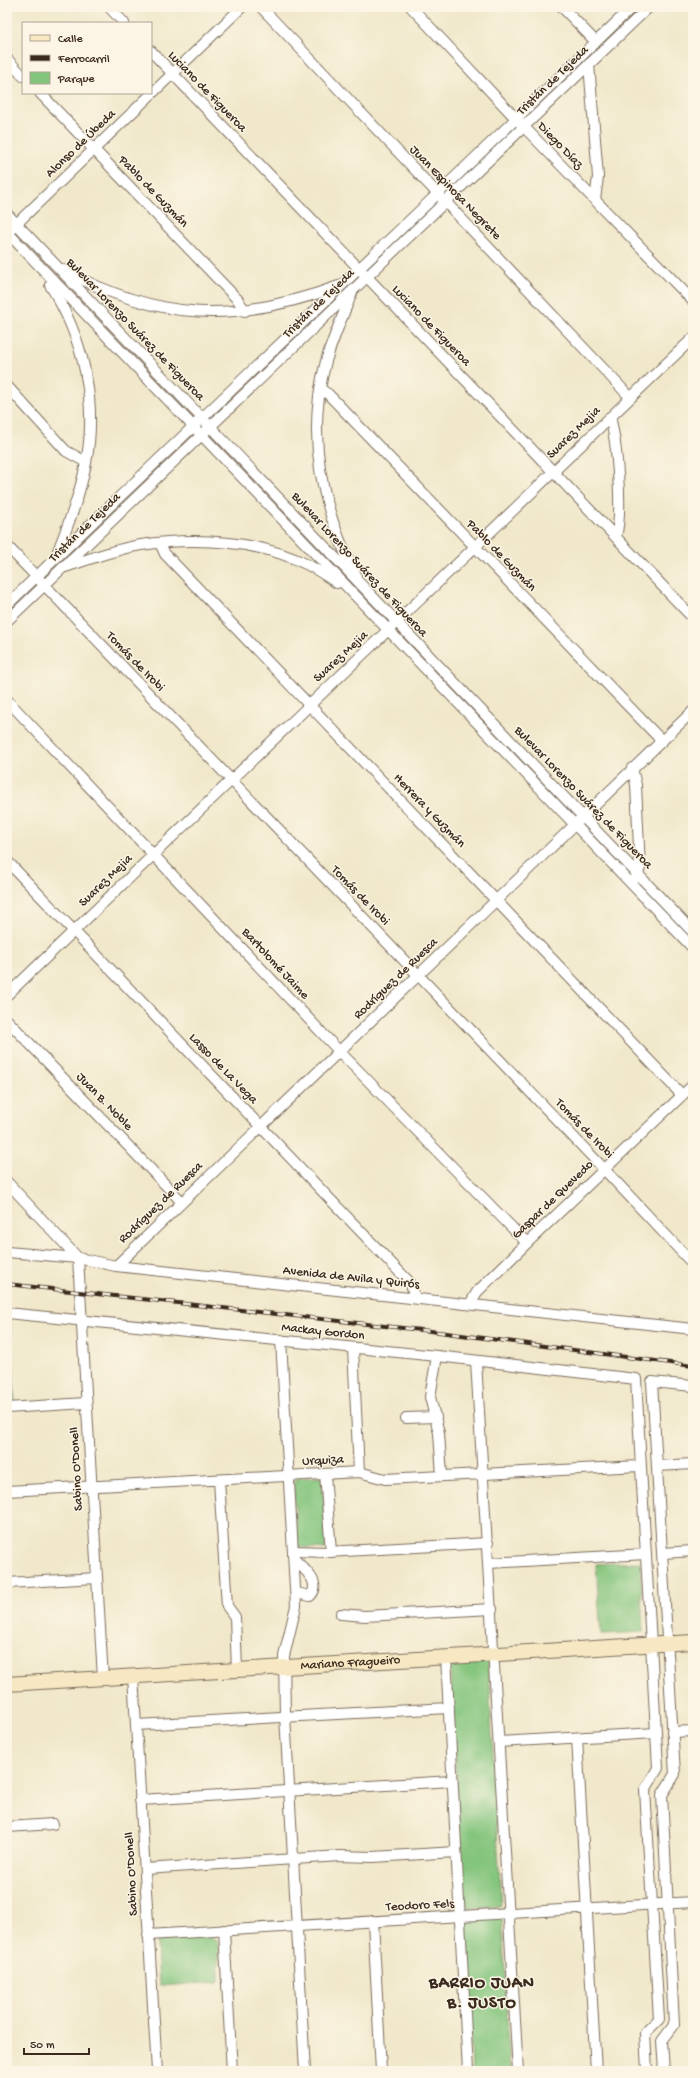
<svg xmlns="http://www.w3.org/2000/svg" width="700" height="2078" viewBox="0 0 700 2078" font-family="'Gochi Hand',sans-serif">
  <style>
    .green { fill: #84c57d; stroke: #60784e }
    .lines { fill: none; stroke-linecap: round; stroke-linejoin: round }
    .minor-casing { stroke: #7b6c5b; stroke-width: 12 }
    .secondary-casing { stroke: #7b6c5b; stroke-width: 16 }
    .minor { stroke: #fff; stroke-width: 10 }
    .secondary { stroke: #f7e8c3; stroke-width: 14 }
    .rail-casing { stroke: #3b2a1e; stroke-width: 4 }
    .rail { stroke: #fcf5e5; stroke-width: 2.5; stroke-dasharray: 8; stroke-linecap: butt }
    .labels { text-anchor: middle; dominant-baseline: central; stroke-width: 3; stroke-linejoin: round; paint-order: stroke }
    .street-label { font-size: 13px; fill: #3b2a1e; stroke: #fcf5e5 }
    .district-label { font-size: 17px; font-weight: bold; letter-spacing: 1px; fill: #3b2a1e; stroke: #fcf5e5 }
  </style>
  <rect width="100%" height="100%" fill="#fcf5e5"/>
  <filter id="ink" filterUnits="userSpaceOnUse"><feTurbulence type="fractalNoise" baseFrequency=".025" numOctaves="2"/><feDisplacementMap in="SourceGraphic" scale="8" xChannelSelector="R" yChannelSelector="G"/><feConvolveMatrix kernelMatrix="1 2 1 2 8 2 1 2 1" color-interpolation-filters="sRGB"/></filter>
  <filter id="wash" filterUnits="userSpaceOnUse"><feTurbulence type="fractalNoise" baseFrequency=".012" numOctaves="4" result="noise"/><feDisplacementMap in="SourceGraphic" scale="16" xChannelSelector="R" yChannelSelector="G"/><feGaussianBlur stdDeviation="0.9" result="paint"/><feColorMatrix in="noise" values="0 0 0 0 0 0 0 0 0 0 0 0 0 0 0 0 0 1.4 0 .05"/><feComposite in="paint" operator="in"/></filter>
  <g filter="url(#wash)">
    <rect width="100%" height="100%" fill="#f1e8cb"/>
    <g class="green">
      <polygon points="7,1323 10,1323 15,1402 7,1402"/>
      <polygon points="322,1477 326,1549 298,1547 293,1483 298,1478"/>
      <polygon points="640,1562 644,1632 601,1634 596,1564"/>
      <polygon points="488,1662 501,1906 463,1908 450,1664"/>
      <polygon points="502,1917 510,2071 472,2071 466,1924 469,1920"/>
      <polygon points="211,1937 218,1941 219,1982 159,1986 157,1942 160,1940"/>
    </g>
  </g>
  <g filter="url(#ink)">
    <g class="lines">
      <defs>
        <g id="minor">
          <polyline points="109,7 124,23"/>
          <polyline points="261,7 630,397"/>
          <polyline points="411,7 524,127 693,301"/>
          <polyline points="562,7 596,42"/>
          <polyline points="151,51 693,618"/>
          <polyline points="7,59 23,76"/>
          <polyline points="589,64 598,177 595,200"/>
          <polyline points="40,93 238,300 245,311"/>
          <polyline points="7,214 693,932"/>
          <polyline points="11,229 242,7"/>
          <polyline points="7,232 693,948"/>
          <path d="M 61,269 C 161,322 234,324 339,286"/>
          <path d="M 50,285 C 83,337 98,401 86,463 C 80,495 68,525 56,556"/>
          <path d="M 352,293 C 343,315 333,338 326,361 C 306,435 321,508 356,575"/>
          <polyline points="7,386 66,451 86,462"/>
          <polyline points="320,389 328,394 662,741"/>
          <path d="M 610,417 C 617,442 623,513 616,536"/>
          <polyline points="160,543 165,554 682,1095"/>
          <polyline points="7,546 604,1169 693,1264"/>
          <path d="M 65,567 C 90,559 115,549 141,545 C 195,537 259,540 308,565 C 318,570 328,577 337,583"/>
          <path d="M 7,605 C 214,405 425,208 632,7"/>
          <polyline points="7,621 649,7"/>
          <polyline points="7,700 339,1051 527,1243"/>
          <polyline points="632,768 636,785 640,868 636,877"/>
          <polyline points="7,861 411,1284 415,1298"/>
          <polyline points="7,995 693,338"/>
          <polyline points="7,1020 182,1202"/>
          <polyline points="7,1182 78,1258"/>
          <polyline points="7,1252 78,1258 116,1266 693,1329"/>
          <polyline points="78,1258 103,1678"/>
          <polyline points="116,1266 693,711"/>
          <polyline points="470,1304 477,1292 527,1243 693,1085"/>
          <polyline points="7,1313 437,1356 636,1379 658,1768 645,1790 659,2019 645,2033 647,2071"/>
          <polyline points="281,1340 296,1606 284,1656 285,1715 305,2071"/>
          <polyline points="353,1348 359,1472"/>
          <polyline points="437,1356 430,1397 439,1433 442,1476"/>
          <polyline points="476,1361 518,2071"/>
          <polyline points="7,1408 86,1403"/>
          <polyline points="406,1418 436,1417"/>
          <polyline points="657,1466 693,1464"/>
          <polyline points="325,1474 331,1552"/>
          <polyline points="219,1480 227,1606 235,1617 237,1670"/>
          <polyline points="7,1491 359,1472 385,1479 640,1466"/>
          <polyline points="294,1551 327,1552 488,1543"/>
          <polyline points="663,1553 693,1551"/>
          <path d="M 294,1559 C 303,1568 323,1583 310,1596 L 296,1593"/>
          <polyline points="489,1563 646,1554"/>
          <polyline points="7,1583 97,1578"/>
          <polyline points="341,1614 365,1616 492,1609"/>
          <polyline points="446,1657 468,2071"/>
          <polyline points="133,1676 157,2071"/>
          <polyline points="136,1725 449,1708"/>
          <polyline points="672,1732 693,1731"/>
          <polyline points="577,1738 596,2071"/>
          <polyline points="499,1742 656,1733"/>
          <polyline points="140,1800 452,1781"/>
          <polyline points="7,1827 53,1824"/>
          <polyline points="145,1869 340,1856 373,1857 456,1852"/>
          <polyline points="373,1921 381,2071"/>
          <polyline points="224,1930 232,2071"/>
          <polyline points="148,1935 693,1902"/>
          <polyline points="664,2071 662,2041 674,2025 662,1795 675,1774 652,1382 693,1386"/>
        </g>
        <g id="secondary">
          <path id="s1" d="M 7,1684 L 693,1642"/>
        </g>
      </defs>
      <use href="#minor" class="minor-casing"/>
      <use href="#secondary" class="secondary-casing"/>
      <use href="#minor" class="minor"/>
      <use href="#secondary" class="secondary"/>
      <defs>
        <polyline id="rail" points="7,1284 439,1332 693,1366"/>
      </defs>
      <use href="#rail" class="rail-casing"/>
      <use href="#rail" class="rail"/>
    </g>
  </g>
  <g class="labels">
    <g class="street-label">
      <text transform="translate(553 81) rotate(-44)">Tristán de Tejeda</text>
      <text transform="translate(207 92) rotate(46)">Luciano de Figueroa</text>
      <text transform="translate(81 144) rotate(-44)">Alonso de Úbeda</text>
      <text transform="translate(560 146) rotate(46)">Diego Díaz</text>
      <text transform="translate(153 192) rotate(46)">Pablo de Guzmán</text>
      <text transform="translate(455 193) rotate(46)">Juan Espinosa Negrete</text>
      <text transform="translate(319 304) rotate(-44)">Tristán de Tejeda</text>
      <text transform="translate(431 326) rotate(46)">Luciano de Figueroa</text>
      <text transform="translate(135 330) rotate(46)">Bulevar Lorenzo Suárez de Figueroa</text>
      <text transform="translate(574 433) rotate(-44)">Suarez Mejia</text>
      <text transform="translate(85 528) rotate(-44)">Tristán de Tejeda</text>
      <text transform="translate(501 556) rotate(46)">Pablo de Guzmán</text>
      <text transform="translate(359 565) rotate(47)">Bulevar Lorenzo Suárez de Figueroa</text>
      <text transform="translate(341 657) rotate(-43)">Suarez Mejia</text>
      <text transform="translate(135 662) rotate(46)">Tomás de Irobi</text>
      <text transform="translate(583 798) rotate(46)">Bulevar Lorenzo Suárez de Figueroa</text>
      <text transform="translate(429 811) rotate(46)">Herrera y Guzmán</text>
      <text transform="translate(106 881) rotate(-44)">Suarez Mejia</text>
      <text transform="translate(360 896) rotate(46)">Tomás de Irobi</text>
      <text transform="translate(275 964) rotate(47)">Bartolomé Jaime</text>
      <text transform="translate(396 979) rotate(-44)">Rodríguez de Ruesca</text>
      <text transform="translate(223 1069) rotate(46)">Lasso de La Vega</text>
      <text transform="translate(104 1102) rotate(46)">Juan B. Noble</text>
      <text transform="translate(584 1129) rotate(46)">Tomás de Irobi</text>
      <text transform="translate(553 1200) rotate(-44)">Gaspar de Quevedo</text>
      <text transform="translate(161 1203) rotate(-44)">Rodríguez de Ruesca</text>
      <text transform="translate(351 1278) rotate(6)">Avenida de Avila y Quirós</text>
      <text transform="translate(323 1332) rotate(6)">Mackay Gordon</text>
      <text transform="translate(323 1461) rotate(-3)">Urquiza</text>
      <text transform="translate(77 1469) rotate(-93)">Sabino O'Donell</text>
      <text stroke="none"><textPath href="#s1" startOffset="344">Mariano Fragueiro</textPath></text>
      <text transform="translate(132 1874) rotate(-93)">Sabino O'Donell</text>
      <text transform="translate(420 1906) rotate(-3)">Teodoro Fels</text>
    </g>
    <g class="district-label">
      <text x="482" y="1984">BARRIO JUAN<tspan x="482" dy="20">B. JUSTO</tspan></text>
    </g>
  </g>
  <rect width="700" height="2078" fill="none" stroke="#fcf5e5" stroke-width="24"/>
  <rect x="22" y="22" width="130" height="72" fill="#fcf5e5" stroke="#afa495"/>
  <rect x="30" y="35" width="20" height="6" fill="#f7e8c3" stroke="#afa495"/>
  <text x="58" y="42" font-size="12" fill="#3b2a1e">Calle</text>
  <rect x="30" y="55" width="20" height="6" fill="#3b2a1e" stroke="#afa495"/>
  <text x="58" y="62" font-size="12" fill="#3b2a1e">Ferrocarril</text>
  <rect x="30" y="72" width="20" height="12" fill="#84c57d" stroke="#afa495"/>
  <text x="58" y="82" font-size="12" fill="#3b2a1e">Parque</text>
  <path d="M24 2048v6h65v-6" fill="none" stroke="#3b2a1e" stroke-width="2"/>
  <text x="30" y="2048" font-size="12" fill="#3b2a1e" stroke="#fcf5e5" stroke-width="3" paint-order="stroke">50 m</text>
</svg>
